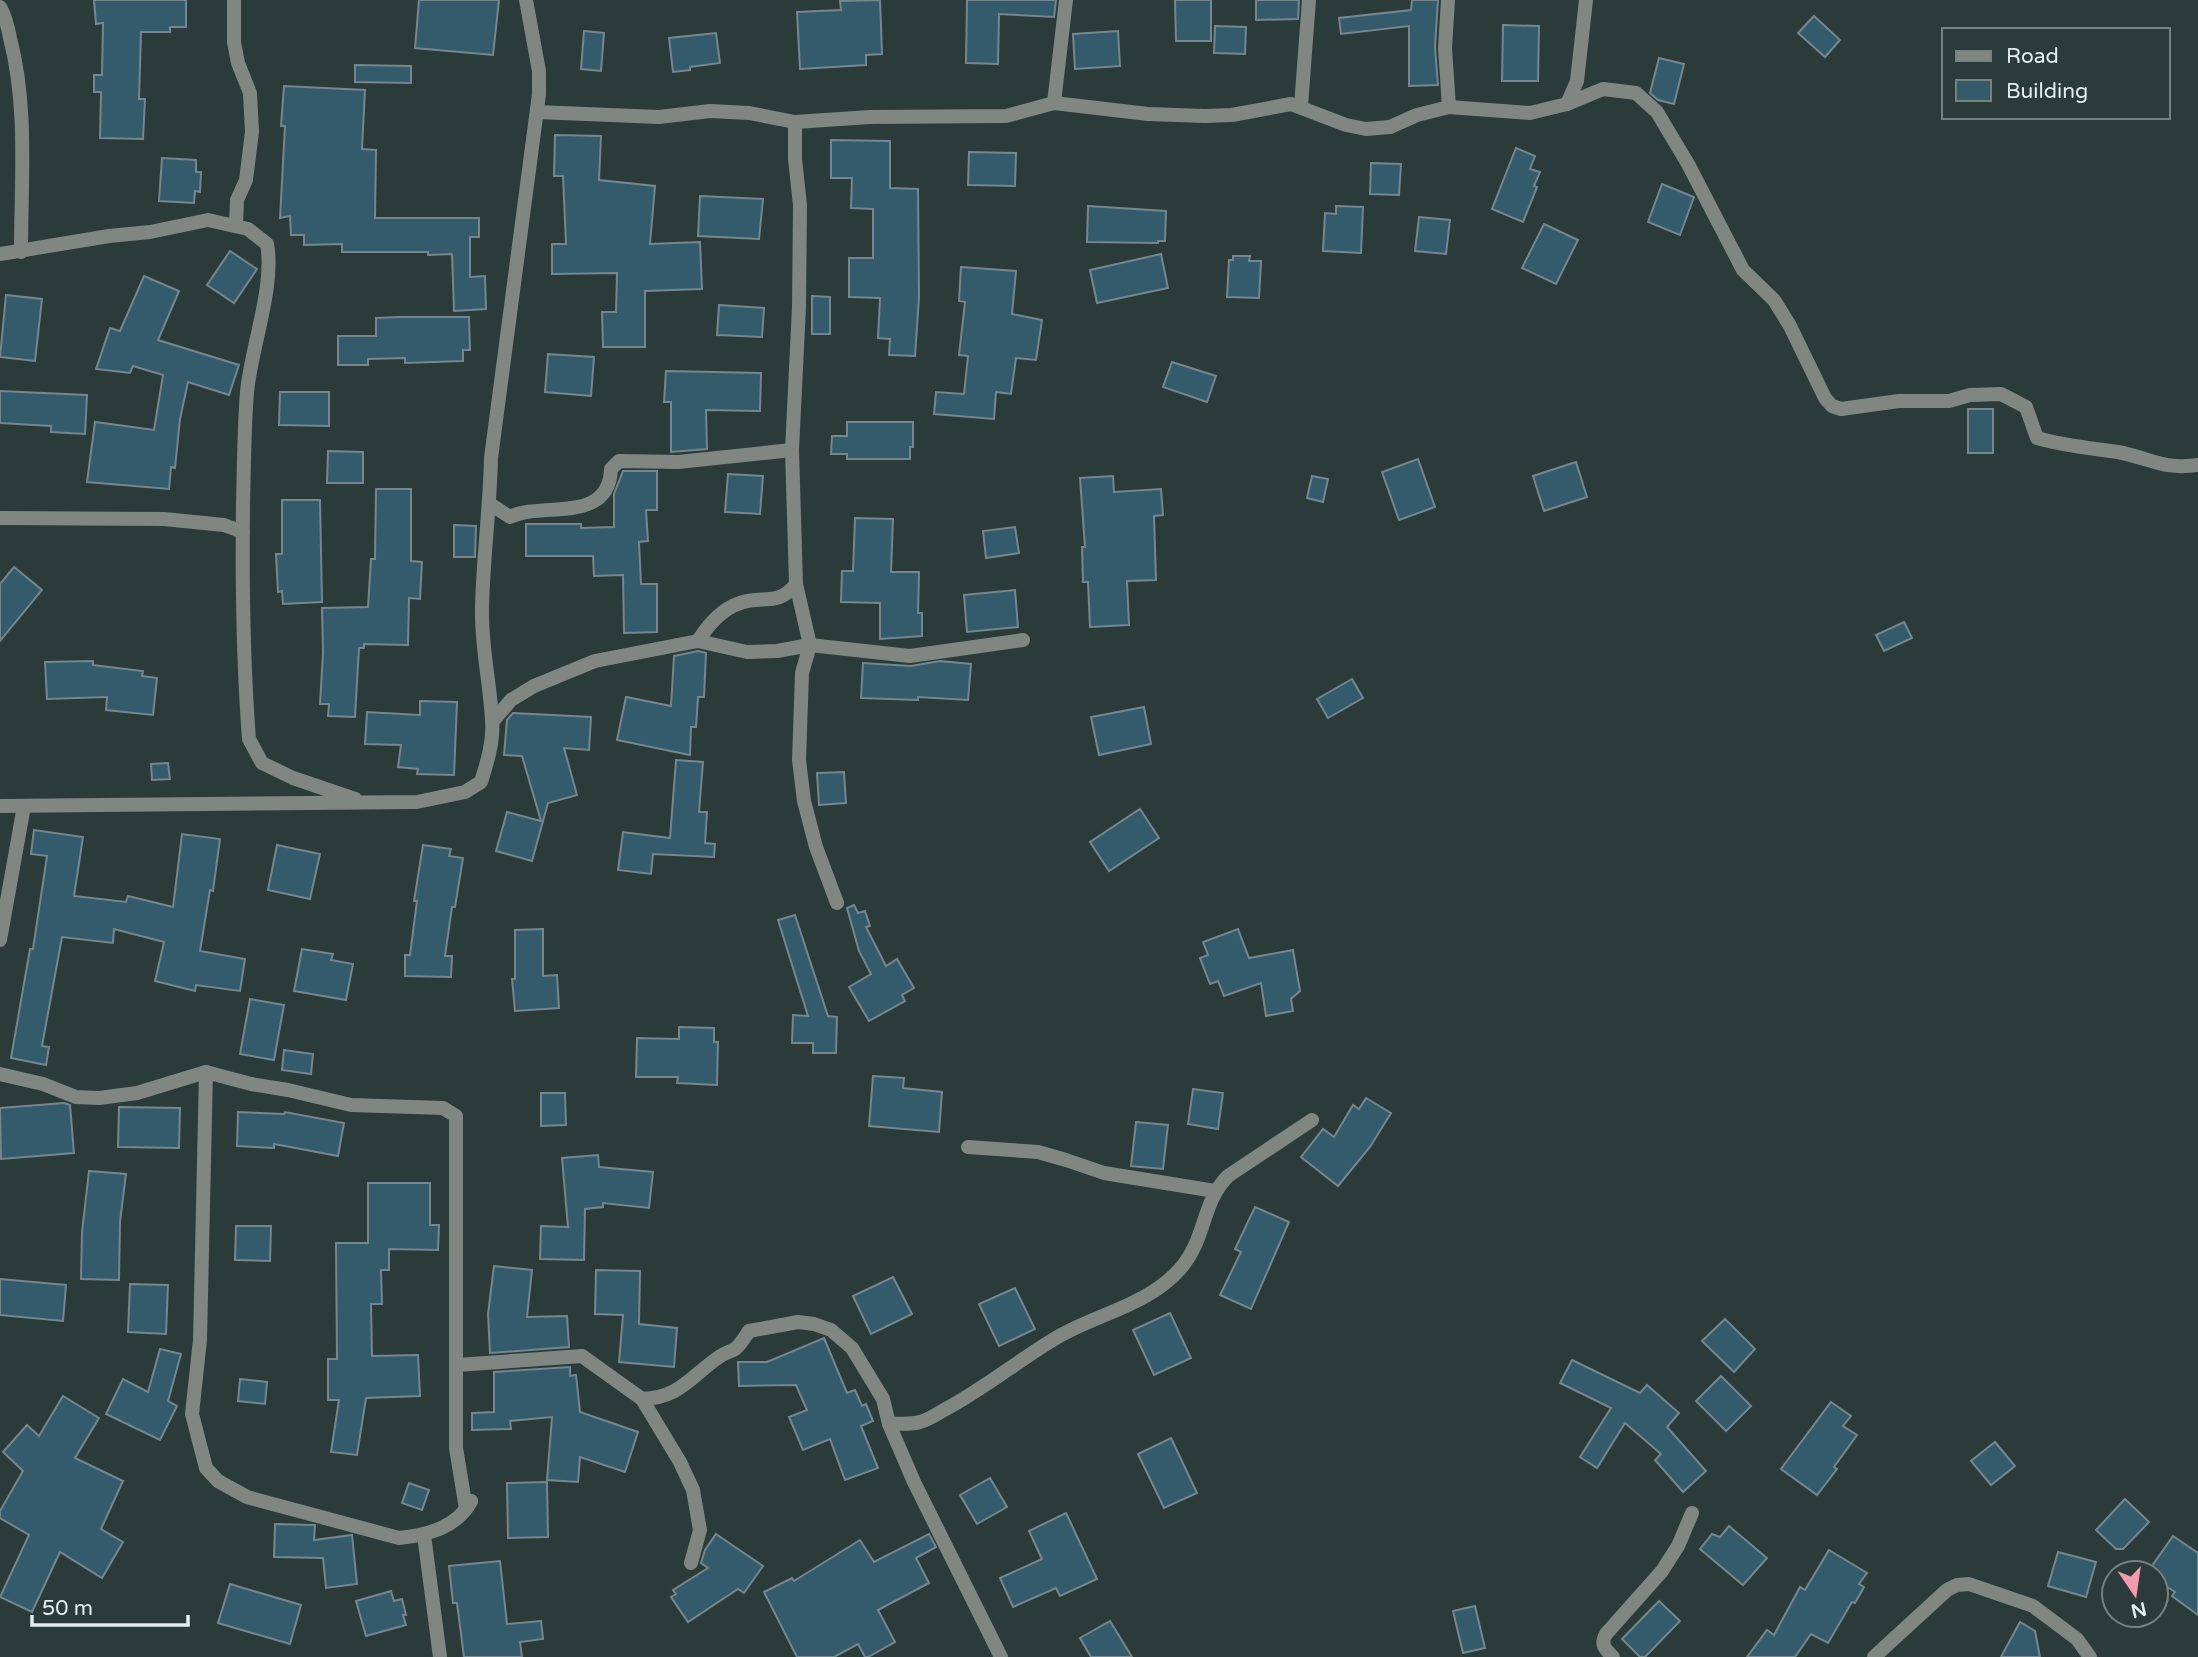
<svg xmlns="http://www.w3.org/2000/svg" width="2198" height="1657" viewBox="0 0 2198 1657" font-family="'Varela Round',sans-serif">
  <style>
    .building { fill: #335b6c; stroke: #76868e; stroke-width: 2 }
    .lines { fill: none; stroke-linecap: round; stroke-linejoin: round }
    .minor { stroke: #808682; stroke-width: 14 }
  </style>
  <rect width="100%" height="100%" fill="#2a3b3a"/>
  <g class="building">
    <polygon points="94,0 186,0 186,27 170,27 170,32 141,32 139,99 145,99 143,139 100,138 101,92 94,92 94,75 102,75 103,23 96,24"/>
    <polygon points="419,0 499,0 493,55 415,48"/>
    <polygon points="880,0 882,54 866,55 866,65 800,69 797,12 841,10 840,1"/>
    <polygon points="967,0 1056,0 1054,17 999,14 998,64 966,63"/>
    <polygon points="1175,0 1211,0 1211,41 1176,41"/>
    <polygon points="1256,0 1299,0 1298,19 1256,20"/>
    <polygon points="1412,0 1438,0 1435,47 1438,85 1409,86 1409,26 1341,34 1339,18 1411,10"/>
    <polygon points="1814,16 1840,40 1825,57 1798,33"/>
    <polygon points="1503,25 1539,26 1538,81 1502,81"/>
    <polygon points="1215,26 1246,27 1245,54 1214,53"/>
    <polygon points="584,31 604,33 601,71 581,69"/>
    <polygon points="1118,31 1120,66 1075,69 1073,34"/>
    <polygon points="716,33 720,63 690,67 690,70 673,72 669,38"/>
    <polygon points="1659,58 1684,64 1674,104 1658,100 1650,93"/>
    <polygon points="355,65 411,66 411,83 355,82"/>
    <polygon points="284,86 365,90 362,149 376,150 375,218 479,218 479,237 470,237 470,277 485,276 486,309 454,311 452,254 428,255 428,252 342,252 342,244 304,245 304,235 291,235 290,216 280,218 285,126 281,126"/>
    <polygon points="555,135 601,136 599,180 655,186 650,244 700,242 702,289 645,291 645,347 603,347 602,312 616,312 617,273 552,274 552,244 566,244 563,176 554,176"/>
    <polygon points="831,140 890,141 890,188 918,189 919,297 915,356 889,355 890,339 878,338 880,298 849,297 849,258 873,258 873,209 851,208 852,178 831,178"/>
    <polygon points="1516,148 1535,156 1530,169 1540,172 1534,186 1537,187 1523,222 1492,209"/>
    <polygon points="969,152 1016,153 1015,186 968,185"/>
    <polygon points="162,158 196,160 196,172 201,172 200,192 195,191 194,203 159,201"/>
    <polygon points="1371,163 1401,164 1399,195 1370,194"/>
    <polygon points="1662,184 1694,197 1680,235 1648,222"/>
    <polygon points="700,196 763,199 759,239 698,236"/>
    <polygon points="1088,206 1166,211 1165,241 1158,241 1158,243 1087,242"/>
    <polygon points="1336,206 1363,207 1361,253 1323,251 1325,213 1336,214"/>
    <polygon points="1419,217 1450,220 1446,254 1415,251"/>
    <polygon points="1544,224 1578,240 1556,284 1522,268"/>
    <polygon points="230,251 257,269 234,303 207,285"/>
    <polygon points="1161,254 1168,288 1097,303 1090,270"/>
    <polygon points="1233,256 1250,256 1249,261 1261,261 1259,298 1227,297 1229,260 1233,260"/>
    <polygon points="961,267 1016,271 1012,314 1042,320 1036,360 1016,358 1011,394 996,392 994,419 934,414 936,392 964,394 968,356 959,355 965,302 959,301"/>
    <polygon points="144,276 179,291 158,340 239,365 229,395 188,382 180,419 175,468 171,467 169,489 87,482 95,422 154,430 163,375 133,366 130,373 96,369 110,328 120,331"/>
    <polygon points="6,295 42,299 35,361 0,357"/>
    <polygon points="812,296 830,297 830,334 812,334"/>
    <polygon points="719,305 764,308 762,337 717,335"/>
    <polygon points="399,317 469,317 470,350 463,350 463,361 405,363 405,358 368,359 368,365 338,365 338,336 376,336 376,318"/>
    <polygon points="548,354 594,357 591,396 545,392"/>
    <polygon points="1172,362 1216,376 1207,402 1163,387"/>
    <polygon points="666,371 761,373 760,411 706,410 707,449 671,452 671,402 664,402"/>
    <polygon points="0,391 87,395 85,434 51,432 51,426 0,423"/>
    <polygon points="280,392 329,392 329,426 279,425"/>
    <rect x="1968" y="409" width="25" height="44"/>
    <polygon points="847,422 913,422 913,447 910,447 910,459 847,459 847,454 831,454 832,436 847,436"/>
    <polygon points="328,451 363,452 363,483 327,483"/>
    <polygon points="1418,459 1435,507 1399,520 1382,472"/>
    <polygon points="1576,462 1587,497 1544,511 1533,476"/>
    <polygon points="623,471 657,471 657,510 646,510 648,541 639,542 641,584 657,584 657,632 624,633 623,575 594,576 593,556 526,556 526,524 581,524 581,528 614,527 614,494"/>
    <polygon points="728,474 763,476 760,514 725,512"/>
    <polygon points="1113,476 1114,492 1161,489 1163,515 1154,516 1156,580 1127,581 1129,625 1090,627 1088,582 1083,582 1082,547 1085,547 1080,478"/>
    <polygon points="1312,476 1328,479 1323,502 1307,498"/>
    <polygon points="376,489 411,489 411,561 422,562 420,599 409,598 408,645 364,644 364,648 359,648 355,717 328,716 329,704 320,704 323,653 322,608 368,607 371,559 375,559"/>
    <polygon points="282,500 320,500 322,602 283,604 282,591 278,592 276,554 282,554"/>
    <polygon points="855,518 893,519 891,572 919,572 918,613 922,613 922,636 880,639 880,603 841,602 842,571 853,571"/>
    <polygon points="454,525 476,526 475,557 454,557"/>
    <polygon points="1015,527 1019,553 986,558 983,531"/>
    <polygon points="14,567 42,590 0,641 0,584"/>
    <polygon points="1015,590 1018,627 967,632 964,595"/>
    <polygon points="1904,622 1912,638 1884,651 1876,635"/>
    <polygon points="698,651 706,653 704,697 698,697 696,727 691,727 690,755 617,740 626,697 671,706 674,656"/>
    <polygon points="93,661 93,665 143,671 142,676 157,678 153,715 106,710 107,697 47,699 45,662"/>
    <polygon points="940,661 971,664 968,700 918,697 918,700 861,698 863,663 911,666"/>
    <polygon points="1352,679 1363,698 1328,718 1317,699"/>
    <polygon points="420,701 457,702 454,775 417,774 418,769 398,767 401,745 365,744 367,712 420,715"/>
    <polygon points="1144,707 1151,744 1099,755 1091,717"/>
    <polygon points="513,713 591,717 589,750 564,748 577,795 548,803 532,861 496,851 507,812 541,821 522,756 504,755 507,720"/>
    <polygon points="676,760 703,762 699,812 707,812 705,843 715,844 714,857 653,854 651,874 618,870 623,832 670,838"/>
    <polygon points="168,763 170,779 152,780 151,764"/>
    <polygon points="844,772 846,803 819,805 817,773"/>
    <polygon points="1140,809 1159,838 1109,871 1090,842"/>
    <polygon points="34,830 83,837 74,896 126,902 128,896 173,907 182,834 220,839 213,891 210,890 200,951 245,959 240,991 196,985 195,991 155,981 164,942 114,929 113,943 62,937 42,1046 49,1047 46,1065 11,1058 30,949 33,949 47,856 31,854"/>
    <polygon points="277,845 320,854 310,899 268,890"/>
    <polygon points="423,845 451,849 449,856 463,858 455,907 452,907 445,956 452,956 451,977 405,976 405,955 410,955 417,901 414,901"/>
    <polygon points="854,905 858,913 865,911 870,926 866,927 886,966 897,959 914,988 902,995 905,1001 869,1021 849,987 871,974 859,951 847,908"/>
    <polygon points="795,915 828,1016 837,1017 836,1053 813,1053 813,1043 792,1043 793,1015 808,1016 778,920"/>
    <polygon points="543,929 543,976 557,975 559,1008 515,1011 512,979 515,979 515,930"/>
    <polygon points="1238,929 1249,958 1293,950 1300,991 1291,999 1293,1011 1266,1016 1261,983 1224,996 1218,981 1210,984 1200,958 1208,955 1203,942"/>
    <polygon points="302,949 333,954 331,960 353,964 346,1000 294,991"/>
    <polygon points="250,999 284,1005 274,1060 240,1054"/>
    <polygon points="679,1027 714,1028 714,1042 718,1042 717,1085 677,1083 678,1077 636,1077 637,1038 679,1039"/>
    <polygon points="284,1050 313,1054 311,1074 282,1070"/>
    <polygon points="873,1076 904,1078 903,1088 942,1092 939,1132 869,1126"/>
    <polygon points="1193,1089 1223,1093 1218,1129 1188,1124"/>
    <polygon points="541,1093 565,1093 566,1125 541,1126"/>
    <polygon points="1366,1098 1391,1113 1370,1147 1338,1186 1301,1157 1323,1129 1334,1137 1353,1105 1359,1109"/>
    <polygon points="64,1103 70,1105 74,1153 1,1159 0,1108"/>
    <polygon points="119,1107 180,1108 179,1148 118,1147"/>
    <polygon points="238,1112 284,1114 285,1112 344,1123 338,1156 274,1144 274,1148 237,1146"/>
    <polygon points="1136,1122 1168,1125 1163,1169 1131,1166"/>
    <polygon points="598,1155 599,1167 653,1172 649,1208 603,1203 603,1207 585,1209 584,1260 540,1259 541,1226 568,1227 562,1158"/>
    <polygon points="89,1171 126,1174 120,1222 119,1280 81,1279 82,1232"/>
    <polygon points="368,1183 430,1183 430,1225 439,1225 438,1250 389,1249 389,1270 381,1270 382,1304 371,1304 372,1356 418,1355 420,1396 366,1398 357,1455 331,1452 339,1400 328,1400 328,1359 337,1359 336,1243 368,1243"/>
    <polygon points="1255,1207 1289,1222 1251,1309 1220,1295 1241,1252 1235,1249"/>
    <polygon points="236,1226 271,1226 270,1261 235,1260"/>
    <polygon points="494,1266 532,1270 527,1317 567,1316 569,1347 490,1353 488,1314"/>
    <polygon points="596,1270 640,1271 639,1324 677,1328 674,1367 619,1362 623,1315 595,1314"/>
    <polygon points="893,1277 912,1314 871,1334 853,1296"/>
    <polygon points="0,1279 66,1285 63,1321 0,1315"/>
    <polygon points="130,1284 168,1285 166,1334 128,1332"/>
    <polygon points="1015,1288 1035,1329 999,1346 979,1304"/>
    <polygon points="1170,1313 1191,1358 1154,1375 1133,1330"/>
    <polygon points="1725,1319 1755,1349 1734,1372 1702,1341"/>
    <polygon points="824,1338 847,1393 855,1390 862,1406 866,1404 873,1421 861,1426 878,1468 845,1480 830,1439 803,1450 789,1417 807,1410 796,1385 739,1386 738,1362 767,1362"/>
    <polygon points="160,1349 181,1354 168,1401 177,1406 160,1440 106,1414 123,1379 148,1392"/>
    <polygon points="1572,1360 1640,1393 1647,1385 1679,1413 1667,1427 1706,1471 1683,1492 1655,1460 1661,1454 1625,1423 1597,1468 1580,1457 1611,1408 1560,1383"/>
    <polygon points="570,1367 570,1376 576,1375 580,1412 638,1432 625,1472 580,1457 578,1482 547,1480 552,1417 510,1421 511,1429 472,1430 472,1413 494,1412 494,1372"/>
    <polygon points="1721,1376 1751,1406 1726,1431 1696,1401"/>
    <polygon points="240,1379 267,1382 265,1404 238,1401"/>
    <polygon points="63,1396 99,1418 75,1458 123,1481 101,1529 123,1542 102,1578 60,1552 32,1612 0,1597 29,1535 0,1518 0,1511 23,1471 3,1452 27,1425 39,1436"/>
    <polygon points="1831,1402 1851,1416 1843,1426 1857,1435 1834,1467 1837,1469 1817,1495 1781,1469"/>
    <polygon points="1171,1438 1197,1493 1164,1508 1138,1454"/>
    <polygon points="1995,1442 2015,1466 1991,1485 1971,1461"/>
    <polygon points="990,1478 1007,1507 977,1524 960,1495"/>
    <polygon points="547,1482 548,1537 508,1538 507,1483"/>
    <polygon points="409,1483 429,1490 422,1510 402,1503"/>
    <polygon points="2125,1499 2149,1522 2123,1549 2116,1549 2096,1530"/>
    <polygon points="1066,1513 1097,1579 1060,1596 1056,1588 1013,1607 1000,1578 1042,1559 1029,1531"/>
    <polygon points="275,1524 315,1525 314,1540 352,1535 357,1584 326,1588 323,1558 274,1557"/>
    <polygon points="1729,1526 1767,1558 1743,1585 1700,1549 1712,1534 1720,1537"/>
    <polygon points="716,1534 763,1566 744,1593 738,1589 688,1622 671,1597 676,1594 673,1590 708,1568 701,1563 705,1550"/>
    <polygon points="929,1534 936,1547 916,1558 929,1583 878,1610 895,1642 868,1657 865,1657 858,1644 834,1657 797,1657 764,1592 792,1578 794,1581 860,1540 874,1562"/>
    <polygon points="2173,1536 2198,1553 2198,1615 2172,1596 2175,1592 2156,1580 2156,1573 2147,1573"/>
    <polygon points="1829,1550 1867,1573 1859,1584 1864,1587 1855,1603 1852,1602 1828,1643 1811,1634 1795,1657 1747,1657 1767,1630 1774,1635 1800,1587 1805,1590"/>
    <polygon points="2058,1552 2096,1562 2086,1597 2048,1586"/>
    <polygon points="500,1561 507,1624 541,1621 543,1639 520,1642 522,1657 464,1657 457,1603 453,1603 449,1566"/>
    <polygon points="230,1584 301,1605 290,1644 218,1623"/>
    <polygon points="391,1591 394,1601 402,1599 406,1615 403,1615 406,1625 366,1636 356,1601"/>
    <polygon points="1659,1601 1680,1621 1645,1657 1640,1657 1622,1639"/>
    <polygon points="1475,1606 1485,1648 1463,1653 1453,1611"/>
    <polygon points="1110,1621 1132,1657 1091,1657 1080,1638"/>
    <polygon points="2020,1622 2035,1631 2040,1657 2001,1657"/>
  </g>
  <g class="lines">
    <g class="minor">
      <polyline points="234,0 234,42 238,63 250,93 252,132 246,180 237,200 236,225"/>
      <polyline points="1448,0 1445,48 1449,107"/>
      <path d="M 0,7 C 6,17 8,27 10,38 C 28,107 21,181 21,252"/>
      <polyline points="1054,103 1066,0"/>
      <polyline points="1567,104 1577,81 1586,0"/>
      <polyline points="1301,106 1309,0"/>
      <polyline points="537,112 659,117 710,111 749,113 795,122 795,159 800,205 799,307 792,450 796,584 810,645 802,673 799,760 804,801 816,847 837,903"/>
      <path d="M 795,122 L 870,117 L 1006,116 L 1054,103 L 1148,114 L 1205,116 L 1232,115 L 1291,104 L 1346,125 L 1366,129 L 1390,127 L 1417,115 L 1449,107 L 1530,113 L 1567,104 L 1603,89 L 1636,93 L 1657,112 L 1688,164 L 1743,270 L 1774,300 L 1790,326 L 1825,398 L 1832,406 L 1841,409 L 1899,401 L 1949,401 L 1970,395 L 2001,394 L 2026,407 L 2037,438 C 2064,446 2090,448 2118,452 C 2150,458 2162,470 2198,465"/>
      <path d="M 0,254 L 109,236 L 150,232 L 208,220 L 248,229 L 267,244 C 275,286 251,348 247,392 C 244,429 244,467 243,504 C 242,583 243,661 249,739 L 262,763 L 293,778 L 355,799"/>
      <path d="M 490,504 L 510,517 C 542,501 609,525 611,469 L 619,461 L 678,462 L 792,450"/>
      <polyline points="0,518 164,519 224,525 243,532"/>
      <path d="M 698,641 C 708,625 722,609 740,603 C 763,595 778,607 796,584"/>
      <polyline points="493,721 511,700 534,686 595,661 698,641 747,652 777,651 810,645 910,656 1023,640"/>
      <path d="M 0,806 L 417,802 L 465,792 L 481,782 C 487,763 494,741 492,720 C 490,682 481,646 482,608 C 483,558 490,508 491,458 L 539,94 L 539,71 L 526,0"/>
      <polyline points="0,940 24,806"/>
      <path d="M 206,1072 L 200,1340 L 192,1414 L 206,1468 L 218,1481 L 247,1497 L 399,1538 C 427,1535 457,1528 471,1501"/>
      <polyline points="0,1074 43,1084 76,1097 99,1098 137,1093 206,1072 251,1084 288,1090 351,1105 443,1108 456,1116 456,1448 466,1509 471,1501"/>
      <polyline points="968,1147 1038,1152 1066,1160 1104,1173 1215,1191"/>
      <polyline points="457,1365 582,1356 642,1399 680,1462 693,1490 700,1530 691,1563"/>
      <path d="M 642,1399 C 680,1398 691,1376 719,1357 C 724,1353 730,1352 735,1349 C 740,1345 745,1337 749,1331 L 798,1322 L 814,1324 L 831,1330 L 852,1348 L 883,1399 L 889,1424 L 914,1482 L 1001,1657"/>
      <path d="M 889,1424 C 898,1423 911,1425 920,1422 C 928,1420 937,1414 944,1410 C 982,1390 1015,1363 1051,1341 C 1093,1314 1145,1308 1180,1269 C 1207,1238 1201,1203 1228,1176 L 1312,1120"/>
      <polyline points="424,1535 440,1657"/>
      <path d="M 1613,1657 C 1605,1649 1600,1645 1606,1634 L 1662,1571 L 1678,1546 L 1692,1513"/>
      <polyline points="1874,1657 1947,1590 1957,1585 1969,1584 2033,1606 2077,1639 2090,1657"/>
    </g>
  </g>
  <rect x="1942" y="28" width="228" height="91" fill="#2a3b3a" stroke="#748382" stroke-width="2"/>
  <rect x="1956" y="51" width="35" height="10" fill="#808682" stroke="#748382" stroke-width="2"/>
  <text x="2006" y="63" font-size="21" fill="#e3eeed">Road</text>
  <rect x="1956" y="80" width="35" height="21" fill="#335b6c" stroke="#748382" stroke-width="2"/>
  <text x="2006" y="98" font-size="21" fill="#e3eeed">Building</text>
  <g transform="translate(2135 1594) rotate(167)"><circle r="33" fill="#2a3b3a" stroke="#748382" stroke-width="2"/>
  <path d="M0-5L12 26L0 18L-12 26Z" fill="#f29aae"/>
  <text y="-10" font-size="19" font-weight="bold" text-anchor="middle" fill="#e3eeed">N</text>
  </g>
  <path d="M32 1615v10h156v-10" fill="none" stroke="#e3eeed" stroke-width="3.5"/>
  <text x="42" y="1615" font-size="21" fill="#e3eeed" stroke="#2a3b3a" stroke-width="5" paint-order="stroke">50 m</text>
</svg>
